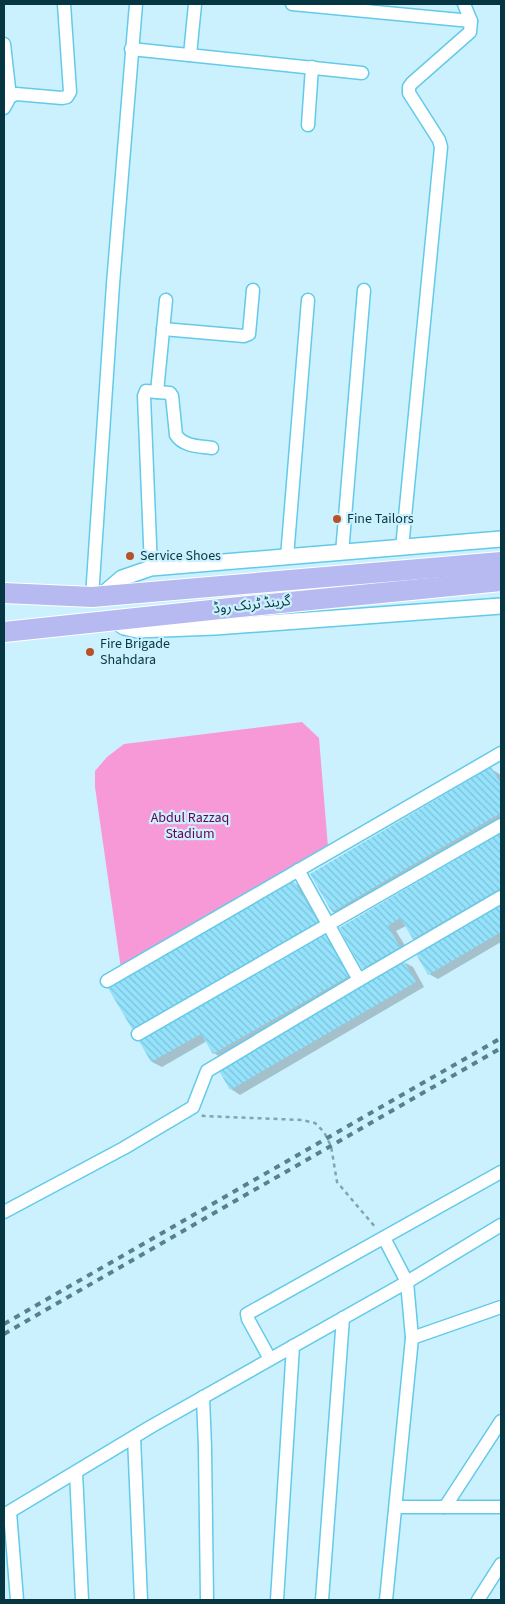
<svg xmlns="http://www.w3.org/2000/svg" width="505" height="1604" viewBox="0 0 505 1604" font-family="'Source Sans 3','Noto Sans Arabic',sans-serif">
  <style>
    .park { fill: #f899d7 }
    .shadow { fill: #0003 }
    .building { fill: url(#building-back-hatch) }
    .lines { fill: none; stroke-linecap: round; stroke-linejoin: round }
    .minor-casing { stroke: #63cae9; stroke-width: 15 }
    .tertiary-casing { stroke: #63cae9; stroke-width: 18 }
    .trunk-casing { stroke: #fff; stroke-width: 22 }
    .path { stroke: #7da6b3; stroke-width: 2.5; stroke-dasharray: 4 4; stroke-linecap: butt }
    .minor { stroke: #fff; stroke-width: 12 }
    .tertiary { stroke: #fff; stroke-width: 15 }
    .trunk { stroke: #b6baf0; stroke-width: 20 }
    .rail { stroke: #56818e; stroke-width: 4; stroke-dasharray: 6 6; stroke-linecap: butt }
    .poi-dot { fill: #b85128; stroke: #ccf1fe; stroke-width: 2 }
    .labels { text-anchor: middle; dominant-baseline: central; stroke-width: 4.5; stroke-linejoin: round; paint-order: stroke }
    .poi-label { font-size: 14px; fill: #073643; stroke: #ccf1fe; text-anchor: start }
    .street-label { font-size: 14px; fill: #073643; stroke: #ccf1fe }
    .park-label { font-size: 14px; fill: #6b0054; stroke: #ccf1fe }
  </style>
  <defs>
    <pattern id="building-back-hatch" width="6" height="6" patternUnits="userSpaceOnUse" patternTransform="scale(1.25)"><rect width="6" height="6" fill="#94e2fb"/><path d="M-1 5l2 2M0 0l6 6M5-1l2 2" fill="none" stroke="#7ec2d8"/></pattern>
  </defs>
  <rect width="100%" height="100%" fill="#ccf1fe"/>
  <polygon class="park" points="302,722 319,738 328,847 121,969 95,787 95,771 107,757 124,744"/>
  <g class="shadow">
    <polygon points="491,769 501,775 501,823 343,917 333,912 311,874"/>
    <polygon points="501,835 501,898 423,944 413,939 406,926 396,931 409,952 373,973 363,968 341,928"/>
    <polygon points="294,883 304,888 326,928 142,1034 133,1028"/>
    <polygon points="501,906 501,942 438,979 429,974 418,955"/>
    <polygon points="325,936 334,941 357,982 223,1059 214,1053 207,1041 162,1067 152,1062 141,1041"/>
    <polygon points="404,962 413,967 424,987 240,1095 231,1089"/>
  </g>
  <g class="building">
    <polygon points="491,767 501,784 501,813 332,912 310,874"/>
    <polygon points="501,833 501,888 413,939 400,918 388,926 400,947 362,969 339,928"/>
    <polygon points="294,881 318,922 132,1029 108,988"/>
    <polygon points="501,905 501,932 428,975 416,954"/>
    <polygon points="325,934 349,976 213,1054 201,1034 151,1062 139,1041"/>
    <polygon points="404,961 416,982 230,1090 218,1069"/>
  </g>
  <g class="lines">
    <defs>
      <g id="minor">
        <polyline points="292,4 471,21"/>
        <polyline points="4,44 10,97"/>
        <polyline points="131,49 362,73"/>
        <polyline points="190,55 195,4"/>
        <polyline points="4,108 10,97 16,94 62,98 67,97 70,92 64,4"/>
        <polyline points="308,125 312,67"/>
        <polyline points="163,329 244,336 249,334 253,290"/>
        <path d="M 157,392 L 170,393 L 172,396 L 176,435 C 184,447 200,446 212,448"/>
        <polyline points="402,548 441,147 439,140 409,93 409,87 412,83 470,32 471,21 464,4"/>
        <polyline points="342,553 364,290"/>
        <polyline points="287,557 308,300"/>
        <polyline points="151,568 144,396 146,391 157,392 166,300"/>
        <polyline points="92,597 113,284 136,4"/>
        <polyline points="298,870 359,980"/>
        <polyline points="107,981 501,753"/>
        <polyline points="138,1034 501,825"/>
        <polyline points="4,1212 124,1148 193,1107 207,1071 359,980 501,897"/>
        <polyline points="384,1238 407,1282 412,1338 386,1600"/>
        <polyline points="412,1338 501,1307"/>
        <polyline points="270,1359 248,1319 247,1314 501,1172"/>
        <polyline points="203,1397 205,1448 207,1600"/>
        <polyline points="134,1437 141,1600"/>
        <polyline points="76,1472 82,1600"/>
        <polyline points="396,1507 501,1507"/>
        <polyline points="445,1507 501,1421"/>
        <polyline points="10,1512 17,1600"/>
        <polyline points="4,1515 152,1426 407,1282 501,1225"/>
        <polyline points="277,1600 293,1346"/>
        <polyline points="322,1600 343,1318"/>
        <polyline points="478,1600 501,1564"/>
      </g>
      <g id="tertiary">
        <polyline points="101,596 122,578 151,568 501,539"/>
        <polyline points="114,620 124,627 137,630 215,627 501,606"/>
      </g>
      <g id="trunk">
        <polyline points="4,593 92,597 501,562"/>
        <polyline points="4,632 230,608 501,581"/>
      </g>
    </defs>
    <use href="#minor" class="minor-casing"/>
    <use href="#tertiary" class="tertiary-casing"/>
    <use href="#trunk" class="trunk-casing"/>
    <polyline class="path" points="202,1115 203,1116 302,1120 315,1123 324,1132 331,1146 337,1182 376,1228"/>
    <use href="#minor" class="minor"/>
    <use href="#tertiary" class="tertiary"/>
    <use href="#trunk" class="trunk"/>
    <g class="rail">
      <polyline points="4,1324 501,1038"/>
      <polyline points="4,1334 501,1048"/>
    </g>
  </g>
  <g class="poi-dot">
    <circle cx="337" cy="519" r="5"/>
    <circle cx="130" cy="556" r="5"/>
    <circle cx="90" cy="652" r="5"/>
  </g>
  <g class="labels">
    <g class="poi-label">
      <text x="347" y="519">Fine Tailors</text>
      <text x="140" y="556">Service Shoes</text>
      <text x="100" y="644">Fire Brigade<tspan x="100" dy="16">Shahdara</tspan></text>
    </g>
    <g class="street-label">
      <text transform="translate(252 605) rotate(-6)">گرینڈ ٹرنک روڈ</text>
    </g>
    <g class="park-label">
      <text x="190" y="818">Abdul Razzaq<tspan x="190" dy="16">Stadium</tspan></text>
    </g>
  </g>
  <rect width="505" height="1604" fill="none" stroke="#073643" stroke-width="10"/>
</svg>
